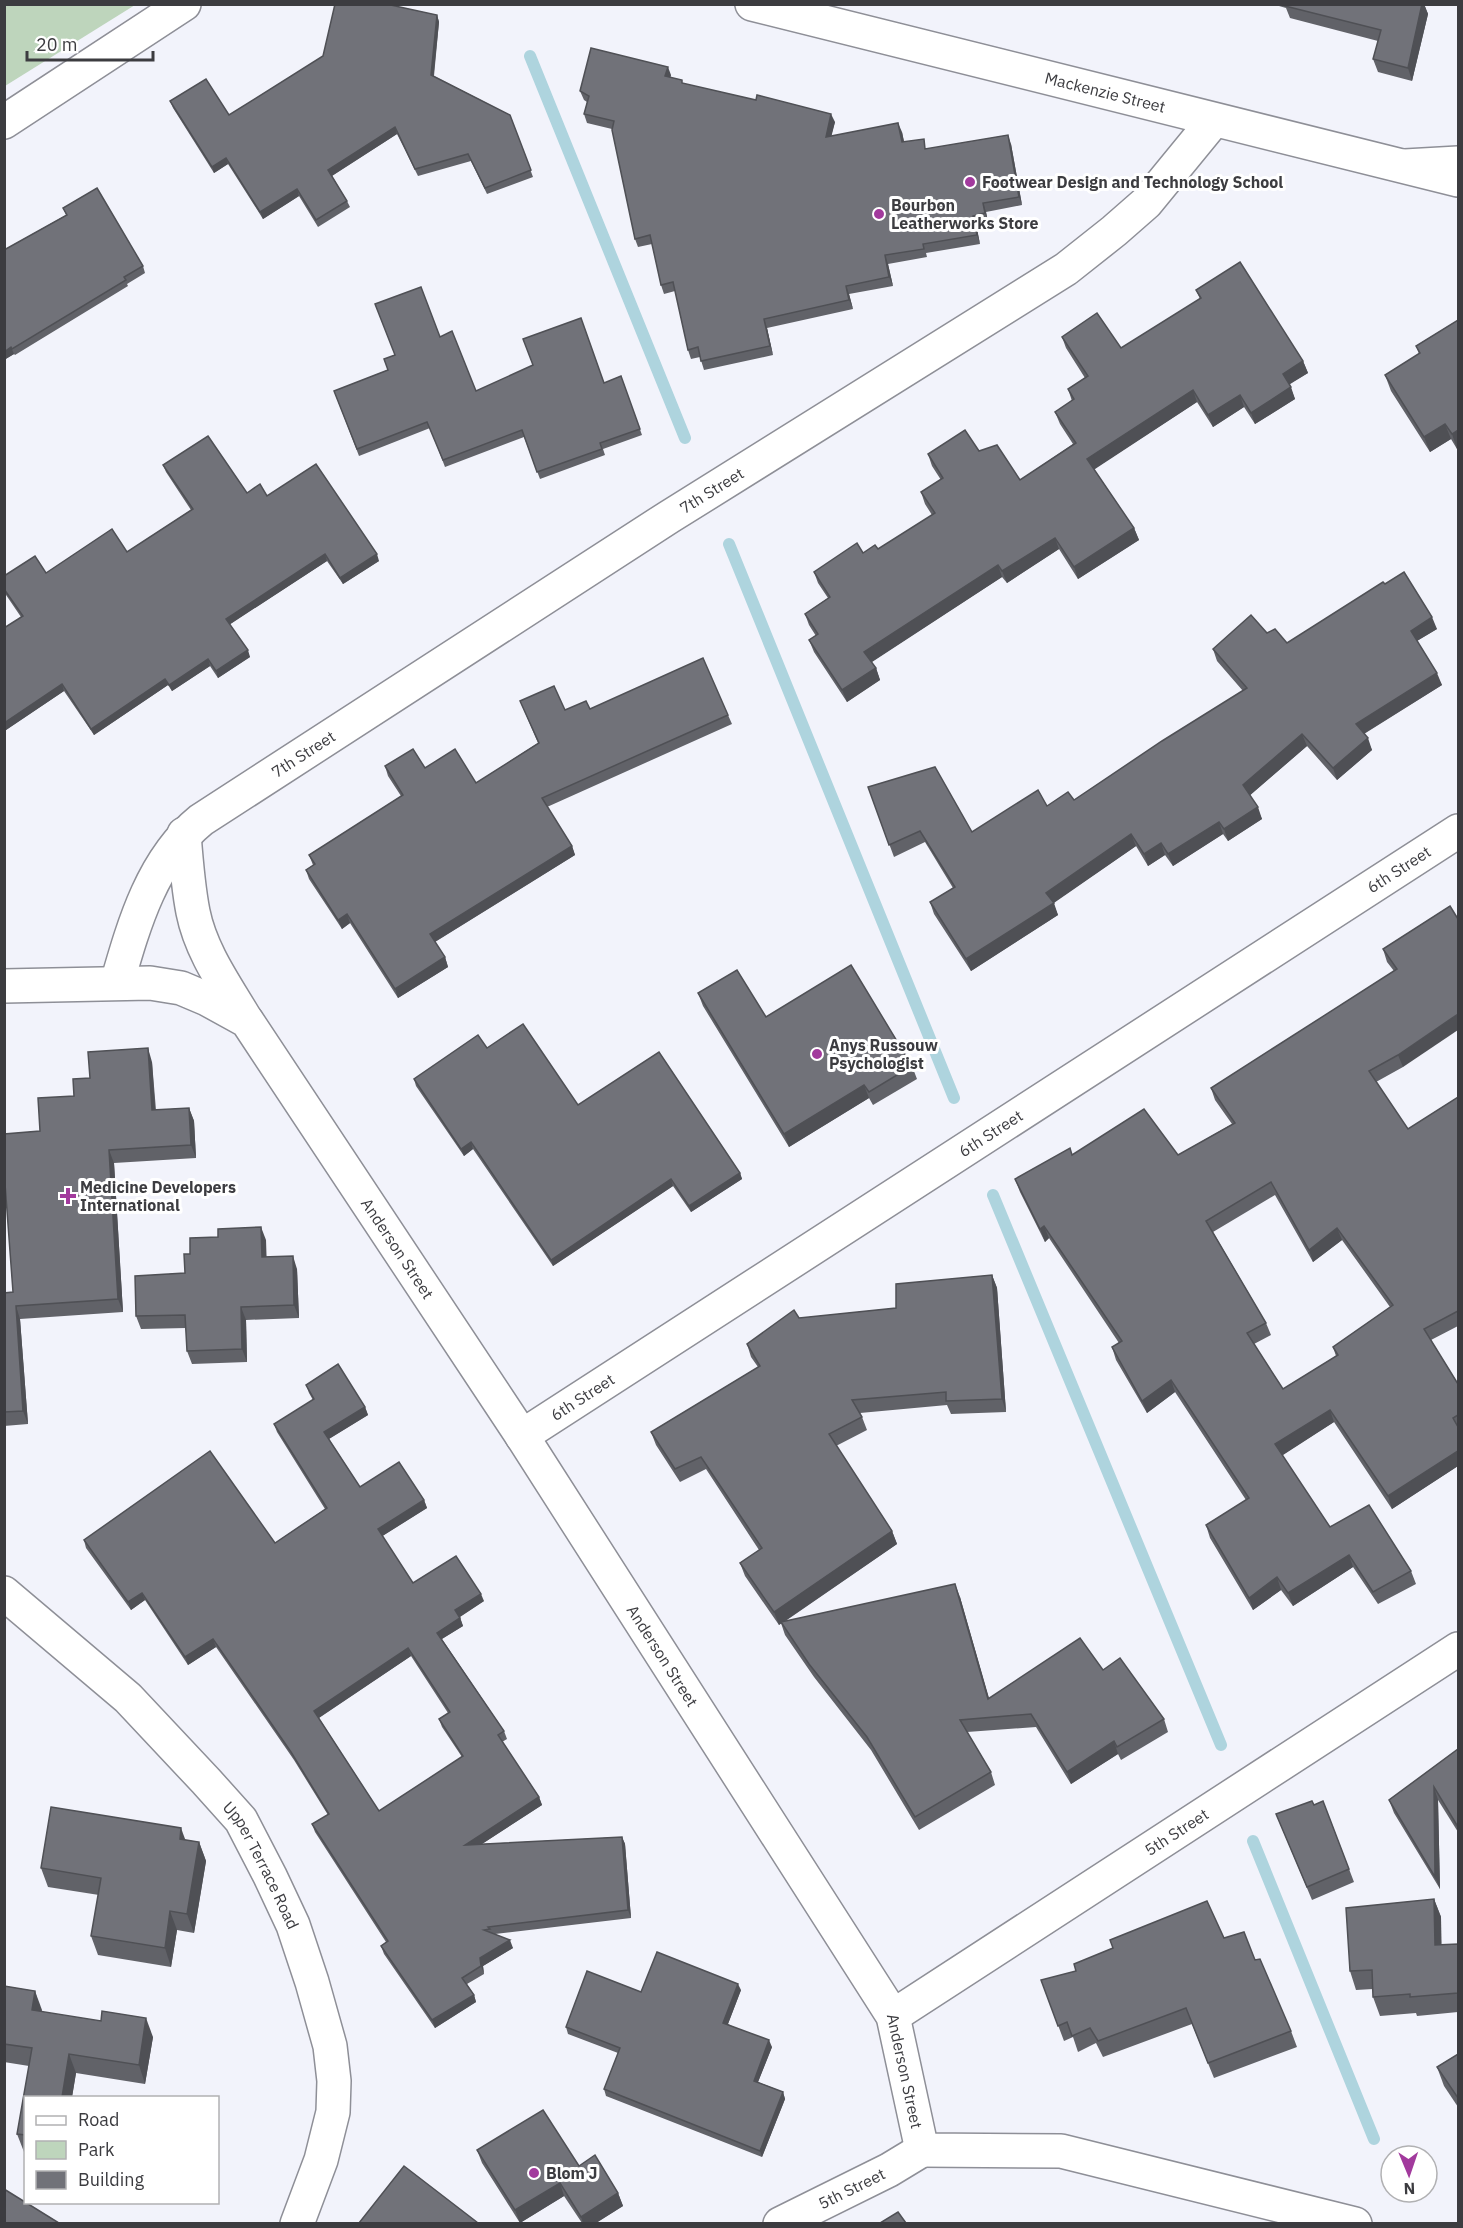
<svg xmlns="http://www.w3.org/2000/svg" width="1463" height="2228" viewBox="0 0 1463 2228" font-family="'IBM Plex Sans',sans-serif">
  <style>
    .green { fill: #bed5bc }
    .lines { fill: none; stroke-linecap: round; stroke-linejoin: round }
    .stream { stroke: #aed4de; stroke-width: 12 }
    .street-casing { stroke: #8e8f97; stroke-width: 36 }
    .secondary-casing { stroke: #8e8f97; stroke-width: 36 }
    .street { stroke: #fff; stroke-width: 33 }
    .secondary { stroke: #fff; stroke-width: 33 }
    .wall { fill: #616268; fill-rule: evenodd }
    .shaded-wall { fill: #4f5055 }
    .building { fill: #717279; stroke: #4f5055; stroke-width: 1.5; fill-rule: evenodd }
    .poi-dot { fill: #a23a9d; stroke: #fff; stroke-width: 2 }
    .labels { text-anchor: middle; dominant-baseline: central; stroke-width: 6; stroke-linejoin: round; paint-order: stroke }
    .street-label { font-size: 16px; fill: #3c3c40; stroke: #fff }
    .poi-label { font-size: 16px; font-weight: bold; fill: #3c3c40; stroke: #fff; text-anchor: start }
  </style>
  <rect width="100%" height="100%" fill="#f2f3fb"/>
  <polygon class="green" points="5,4 135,4 135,5 5,86"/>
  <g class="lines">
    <g class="stream">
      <polyline points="530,56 685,438"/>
      <polyline points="729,544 954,1098"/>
      <polyline points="993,1195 1221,1745"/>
      <polyline points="1253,1841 1374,2139"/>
    </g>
    <defs>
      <g id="street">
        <path id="s1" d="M 752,4 L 1458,180"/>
        <polyline points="4,122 184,4"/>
        <path d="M 184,834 C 186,860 188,887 193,912 C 201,952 226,986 246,1020"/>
        <path id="s2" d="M 117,983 C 134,924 152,860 201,820 L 669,517 L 1066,269 L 1114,231 L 1146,203 L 1214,120"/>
        <path id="s3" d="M 4,986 L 150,983 L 181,988 L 207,999 L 247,1021 L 522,1436 L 893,2016 L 922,2150 L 1061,2151 L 1355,2224"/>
        <path id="s4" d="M 522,1436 L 1458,831"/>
        <path id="s5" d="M 4,1593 L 128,1698 L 206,1781 L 241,1820 L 270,1876 L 293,1925 L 312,1982 L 330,2046 L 334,2081 L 333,2112 L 321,2160 L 297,2224"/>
        <path id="s6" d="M 893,2016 L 1458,1649"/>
        <path id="s7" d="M 780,2224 L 889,2170 L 922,2150"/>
      </g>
      <polyline id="secondary" points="1405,166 1458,163"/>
    </defs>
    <use href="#street" class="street-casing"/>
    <use href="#secondary" class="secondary-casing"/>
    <use href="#street" class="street"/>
    <use href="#secondary" class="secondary"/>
  </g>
  <g class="wall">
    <polygon points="1272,4 1424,4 1428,14 1412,81 1378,72 1373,59 1378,41 1290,18 1286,8"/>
    <polygon points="437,15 439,22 434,76 510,115 533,177 487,194 471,161 418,176 397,134 332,176 347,201 350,207 318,227 299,196 263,219 228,164 214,173 173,108 170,101 229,115"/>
    <polygon points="671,75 670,77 684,84 835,122 831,136 902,132 904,142 927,149 1011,144 1022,205 986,212 988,222 976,224 980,244 926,253 927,257 888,264 893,286 849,294 853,309 767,328 773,355 704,370 700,357 691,359 688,350 675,291 664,294 661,285 652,244 638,247 635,239 612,129 587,123 584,114 587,102 584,100 580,91"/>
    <polygon points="63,208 143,266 145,273 127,284 128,286 15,355 14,354 4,360 4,250 66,215"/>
    <polygon points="1196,290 1303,361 1308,373 1289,384 1295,399 1255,424 1244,407 1213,427 1197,402 1094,469 1134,528 1139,540 1078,579 1059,549 1007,583 1002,577 871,662 876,668 880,680 847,702 814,652 809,640 816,636 809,625 805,614 828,598 818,583 814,572 863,553 878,549 932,515 925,504 921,492 941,480 932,466 928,454 979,451 1020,480 1073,444 1060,424 1055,412 1072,401 1068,389 1085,378 1066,348 1062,337 1121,348 1200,299"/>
    <polygon points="1458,320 1457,449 1451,439 1430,452 1391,391 1385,375 1419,354 1416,346"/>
    <polygon points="440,337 476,391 604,383 621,376 642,435 603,449 605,455 540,479 524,437 445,467 430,428 359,456 334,391 388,370 395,356"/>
    <polygon points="163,465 247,493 267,496 379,561 343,584 327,561 230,624 250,657 218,678 210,666 172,691 168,685 94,735 64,691 6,730 4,727 4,628 21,617 4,592 4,576 46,573 127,552 191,510 166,472"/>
    <polygon points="1385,584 1437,629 1417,641 1442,685 1364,734 1372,750 1337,780 1307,746 1250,795 1262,819 1228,841 1223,834 1173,866 1165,855 1148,866 1136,846 1053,903 1058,915 971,971 934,914 930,902 953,888 925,842 894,857 868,787 972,832 1047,806 1074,800 1243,691 1217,661 1213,649 1267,633 1287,643"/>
    <polygon points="520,701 565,710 590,709 728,715 732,724 547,807 572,846 575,855 435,942 445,957 448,967 398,998 350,923 342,929 309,879 306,870 313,865 309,855 401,796 388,776 385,766 425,768 476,783 538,743"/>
    <path d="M 1450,906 L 1403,1067 L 1376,1082 L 1408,1129 L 1458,1097 L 1458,1326 L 1431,1340 L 1458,1384 L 1458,1466 L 1392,1509 L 1334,1422 L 1282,1455 L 1330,1527 L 1411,1571 L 1416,1584 L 1378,1604 L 1353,1567 L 1293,1606 L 1281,1590 L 1253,1610 L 1210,1538 L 1206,1525 L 1246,1500 L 1175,1392 L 1147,1413 L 1116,1360 L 1112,1347 L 1119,1343 L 1049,1238 L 1045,1242 L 1020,1192 L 1015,1179 L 1072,1155 L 1178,1155 L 1232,1124 L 1215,1100 L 1211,1088 L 1394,971 L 1387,962 L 1383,949 ZM 1275,1195 L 1313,1262 L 1342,1240 L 1390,1307 L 1333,1347 L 1336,1356 L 1283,1389 L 1254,1344 L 1271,1335 L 1266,1323 L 1213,1232 Z"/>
    <polygon points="698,993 912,1066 917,1079 873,1105 869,1098 789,1147 703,1006"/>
    <polygon points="487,1048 578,1105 740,1173 742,1179 691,1212 673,1186 553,1266 473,1149 464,1156 416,1086 414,1079"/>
    <polygon points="152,1062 156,1110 189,1108 194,1121 196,1158 114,1163 123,1312 20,1319 28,1424 4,1426 4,1293 13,1292 6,1183 4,1183 4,1134 40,1131 74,1096 90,1078"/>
    <polygon points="266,1240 266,1257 297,1269 299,1318 246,1320 247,1362 192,1364 187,1351 186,1328 141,1329 136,1316 185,1273 190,1254"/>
    <polygon points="992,1275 997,1288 1006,1412 951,1414 947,1405 860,1413 862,1417 867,1430 836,1446 892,1531 897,1544 784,1622 960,1597 989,1699 1103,1670 1164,1719 1168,1732 1121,1760 1118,1754 1071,1784 1036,1727 967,1732 991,1772 995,1785 919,1830 871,1750 814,1677 785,1635 781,1623 779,1625 745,1576 740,1563 759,1550 706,1469 680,1482 656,1445 651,1432 758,1367 751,1357 747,1344 799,1318 896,1308"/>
    <path d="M 306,1385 L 365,1407 L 368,1415 L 329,1439 L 360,1487 L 424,1500 L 427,1508 L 382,1536 L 413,1583 L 484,1601 L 460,1617 L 463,1626 L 442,1639 L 504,1731 L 507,1739 L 502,1742 L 539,1797 L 542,1805 L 482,1844 L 622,1837 L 625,1844 L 631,1918 L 495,1934 L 513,1948 L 483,1966 L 484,1974 L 467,1984 L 474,1995 L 476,2002 L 435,2028 L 384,1954 L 381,1946 L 386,1942 L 315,1832 L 312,1824 L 328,1815 L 294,1760 L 216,1647 L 188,1665 L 145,1600 L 131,1610 L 86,1548 L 84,1540 L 275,1543 L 325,1509 L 277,1432 L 274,1424 L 313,1400 L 309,1393 ZM 411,1656 L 448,1713 L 439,1719 L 442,1727 L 462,1757 L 379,1811 L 319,1718 Z"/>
    <polygon points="1458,1749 1458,1832 1438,1800 1440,1889 1394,1813 1389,1800"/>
    <polygon points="1323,1801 1354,1882 1312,1900 1276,1814 1314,1805"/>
    <polygon points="186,1840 199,1842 206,1861 194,1933 177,1930 171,1967 98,1955 91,1936 99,1895 48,1887 41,1868"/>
    <polygon points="1434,1899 1441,1917 1441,1945 1458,1944 1458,2012 1417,2016 1416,2013 1380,2016 1373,1997 1373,1989 1356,1990 1350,1971"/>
    <polygon points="1224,1938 1255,1960 1291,2031 1297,2047 1214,2078 1192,2024 1103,2057 1096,2043 1078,2052 1073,2037 1064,2041 1041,1980"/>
    <polygon points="4,1986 35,1991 41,2012 153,2037 145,2084 76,2073 72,2097 26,2097 26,2153 24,2152 17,2134 29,2066 4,2062"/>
    <polygon points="741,1990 728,2024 772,2047 758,2082 783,2092 785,2099 762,2157 606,2096 604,2089 618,2053 568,2034 566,2027 641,1992"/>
    <polygon points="1458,2054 1458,2107 1444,2086 1437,2067"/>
    <polygon points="477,2150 579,2166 618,2193 623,2206 596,2223 582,2223 564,2196 520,2223 482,2163"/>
  </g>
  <g class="shaded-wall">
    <polygon points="1422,4 1424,4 1428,14 1412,81 1408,68"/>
    <polygon points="437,15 439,22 433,81 431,75"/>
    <polygon points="668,67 671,75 669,84 665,76"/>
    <polygon points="831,114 835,122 829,146 826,137"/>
    <polygon points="898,123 902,132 906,151 902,142"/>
    <polygon points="395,127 397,134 330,177 328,170"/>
    <polygon points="1008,135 1011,144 1022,205 1019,197"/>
    <polygon points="226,158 228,164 214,173 212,167"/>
    <polygon points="297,189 299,196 263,219 260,212"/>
    <polygon points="983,203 986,212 988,222 985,213"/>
    <polygon points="973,216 976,224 980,244 977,235"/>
    <polygon points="885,255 888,264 893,286 889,277"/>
    <polygon points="846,286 849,294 853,309 849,300"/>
    <polygon points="764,319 767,328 773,355 770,346"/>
    <polygon points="11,347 14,354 4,360 4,352"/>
    <polygon points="1303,361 1308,373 1287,386 1283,374"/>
    <polygon points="1291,387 1295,399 1255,424 1251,413"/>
    <polygon points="1193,390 1197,402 1092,471 1087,459"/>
    <polygon points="1240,395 1244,407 1213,427 1208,415"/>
    <polygon points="1445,424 1451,439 1430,452 1424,437"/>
    <polygon points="1458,430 1458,449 1457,449 1452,434"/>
    <polygon points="1134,528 1139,540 1078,579 1074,567"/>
    <polygon points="1055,538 1059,549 1007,583 1002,571"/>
    <polygon points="325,554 327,561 229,625 226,619"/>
    <polygon points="377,554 379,561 343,584 340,578"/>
    <polygon points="998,565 1002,577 869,664 864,652"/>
    <polygon points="1432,617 1437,629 1415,642 1411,631"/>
    <polygon points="248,650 250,657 218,678 216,671"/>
    <polygon points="208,659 210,666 172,691 169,685"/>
    <polygon points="876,668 880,680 847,702 842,690"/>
    <polygon points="1437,673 1442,685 1360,736 1356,724"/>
    <polygon points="165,679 168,685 94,735 91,729"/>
    <polygon points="62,684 64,691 6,730 4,723"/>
    <polygon points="1302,734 1307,746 1248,797 1243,785"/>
    <polygon points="1368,738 1372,750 1337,780 1333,768"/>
    <polygon points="1258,807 1262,819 1228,841 1224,829"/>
    <polygon points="1219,822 1223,834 1173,866 1168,854"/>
    <polygon points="1131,834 1136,846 1051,905 1046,893"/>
    <polygon points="1161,843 1165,855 1148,866 1144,854"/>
    <polygon points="572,846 575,855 433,943 430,934"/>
    <polygon points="1054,903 1058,915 971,971 966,959"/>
    <polygon points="347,914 350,923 342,929 338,920"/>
    <polygon points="445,957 448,967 398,998 395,989"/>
    <polygon points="1458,1014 1458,1030 1403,1067 1398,1055"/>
    <polygon points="148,1048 152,1062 156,1123 152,1110"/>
    <polygon points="864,1085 869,1098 789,1147 784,1134"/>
    <polygon points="189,1108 194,1121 196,1158 191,1145"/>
    <polygon points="471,1142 473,1149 464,1156 461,1149"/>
    <polygon points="109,1150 114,1163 123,1312 118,1299"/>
    <polygon points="740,1173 742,1179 691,1212 689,1206"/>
    <polygon points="671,1179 673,1186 553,1266 551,1260"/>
    <polygon points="1044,1226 1049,1238 1045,1242 1040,1229"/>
    <polygon points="261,1227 266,1240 267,1270 262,1257"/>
    <polygon points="1337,1228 1342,1240 1313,1262 1309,1250"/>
    <polygon points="293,1256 297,1269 299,1318 294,1305"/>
    <polygon points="992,1275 997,1288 1006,1412 1002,1399"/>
    <polygon points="16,1306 20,1319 28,1424 23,1411"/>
    <polygon points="241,1307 246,1320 247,1362 242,1349"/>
    <polygon points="1171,1380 1175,1392 1147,1413 1142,1401"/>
    <polygon points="365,1407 368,1415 327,1440 324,1432"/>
    <polygon points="1330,1410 1334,1422 1280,1457 1275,1444"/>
    <polygon points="1458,1451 1458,1466 1392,1509 1388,1496"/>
    <polygon points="424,1500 427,1508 381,1537 378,1529"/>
    <polygon points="892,1531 897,1544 779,1625 774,1612"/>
    <polygon points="1349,1555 1353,1567 1293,1606 1288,1593"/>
    <polygon points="1277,1577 1281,1590 1253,1610 1249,1598"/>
    <polygon points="955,1584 960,1597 993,1712 988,1699"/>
    <polygon points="142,1593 145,1600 131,1610 128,1602"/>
    <polygon points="481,1594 484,1601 458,1618 455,1610"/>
    <polygon points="460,1618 463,1626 440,1640 437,1633"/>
    <polygon points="213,1639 216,1647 188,1665 185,1657"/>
    <polygon points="408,1648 411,1656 317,1719 314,1711"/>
    <polygon points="1114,1741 1118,1754 1071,1784 1067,1772"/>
    <polygon points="1434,1787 1438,1800 1440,1889 1435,1877"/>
    <polygon points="539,1797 542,1805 468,1853 465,1845"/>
    <polygon points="181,1828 188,1847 180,1839"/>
    <polygon points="622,1837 625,1844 631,1918 628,1910"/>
    <polygon points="199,1842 206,1861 194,1933 187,1914"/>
    <polygon points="1434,1899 1441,1917 1442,1964 1435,1945"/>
    <polygon points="170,1911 177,1930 171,1967 165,1948"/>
    <polygon points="510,1940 513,1948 483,1966 484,1974 481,1966 480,1958"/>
    <polygon points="738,1984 741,1990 726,2029 723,2023"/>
    <polygon points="35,1991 42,2010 39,2029 32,2010"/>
    <polygon points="474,1995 476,2002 435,2028 432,2020"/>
    <polygon points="146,2018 153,2037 145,2084 139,2065"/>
    <polygon points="769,2040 772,2047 756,2087 754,2081"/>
    <polygon points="69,2054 76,2073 72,2097 62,2097"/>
    <polygon points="783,2092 785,2099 762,2157 760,2151"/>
    <polygon points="560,2183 564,2196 520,2223 515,2210"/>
    <polygon points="618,2193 623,2206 596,2223 583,2223 581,2217"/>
  </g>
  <g class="building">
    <polygon points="335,4 386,4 437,15 431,75 510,115 531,170 485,188 468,154 415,169 395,127 328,170 347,201 316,220 297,189 260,212 226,158 212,167 170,101 206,79 229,115 323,56"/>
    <polygon points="1286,4 1422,4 1408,68 1373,59 1381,30 1285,6"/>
    <polygon points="591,48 668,67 665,76 682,80 682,83 756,100 757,95 831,114 826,137 898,123 902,142 924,139 925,149 1008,135 1019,197 983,203 985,213 973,216 977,235 923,244 924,249 885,255 889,277 846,286 849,300 764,319 770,346 701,361 698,347 688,350 673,282 661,285 650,235 635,239 612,130 614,121 584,114 589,96 580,91"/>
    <polygon points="97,188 143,266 124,277 126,280 12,349 11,347 4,352 4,250 67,215 63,208"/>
    <polygon points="1240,262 1303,361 1283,374 1291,387 1251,413 1240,395 1208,415 1193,390 1087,459 1134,528 1074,567 1055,538 1002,571 998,565 864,652 876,668 842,690 809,640 818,634 805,614 830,597 814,572 857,543 863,553 875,545 878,549 935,513 921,492 943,478 928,454 965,430 979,451 997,445 1020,480 1076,443 1055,412 1074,399 1068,389 1088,376 1062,337 1097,313 1121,348 1201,298 1196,290"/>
    <polygon points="421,287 440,337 452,331 476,391 533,365 523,339 581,318 604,383 621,376 640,429 600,443 602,449 537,472 522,430 443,460 427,422 357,449 334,391 388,370 384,359 395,355 375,304"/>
    <polygon points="1458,320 1458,430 1452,434 1445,424 1424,437 1385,375 1420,353 1416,346"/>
    <polygon points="208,436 247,493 260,484 267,496 316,464 377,554 340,578 325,554 226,619 248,650 216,671 208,659 169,685 165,679 91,729 62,684 4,723 4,628 23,616 4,589 4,576 35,556 46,573 112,529 127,552 193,509 163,465"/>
    <polygon points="1404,572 1432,617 1411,631 1437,673 1356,724 1368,738 1333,768 1302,734 1243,785 1258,807 1224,829 1219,822 1168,854 1161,843 1144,854 1131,834 1046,893 1054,903 966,959 930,902 955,887 920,831 889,845 868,787 935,767 972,832 1038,790 1047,806 1068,792 1074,800 1162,741 1247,688 1213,649 1251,615 1267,633 1275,629 1287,643 1383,582 1385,584"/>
    <polygon points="703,658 728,715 542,798 572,846 430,934 445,957 395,989 347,914 338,920 306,870 315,864 309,855 403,795 385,766 413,749 425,768 455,749 476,783 539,743 520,701 554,686 565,710 586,701 590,709"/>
    <path d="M 1450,906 L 1458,919 L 1458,1014 L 1398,1055 L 1369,1071 L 1408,1129 L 1458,1097 L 1458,1311 L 1424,1329 L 1458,1384 L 1458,1415 L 1453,1418 L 1458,1427 L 1458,1451 L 1388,1496 L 1330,1410 L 1275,1444 L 1330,1527 L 1369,1505 L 1411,1571 L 1373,1592 L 1349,1555 L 1288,1593 L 1277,1577 L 1249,1598 L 1206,1525 L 1249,1498 L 1171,1380 L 1142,1401 L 1112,1347 L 1122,1341 L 1044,1226 L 1040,1229 L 1015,1179 L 1070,1148 L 1072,1155 L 1144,1109 L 1178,1155 L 1235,1123 L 1211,1088 L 1397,969 L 1383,949 ZM 1271,1182 L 1309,1250 L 1337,1228 L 1393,1305 L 1333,1347 L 1338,1355 L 1283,1389 L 1247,1333 L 1266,1323 L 1206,1221 Z"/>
    <polygon points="851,965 912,1066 869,1092 864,1085 784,1134 698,993 737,970 766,1017"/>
    <polygon points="523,1024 578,1105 659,1052 740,1173 689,1206 671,1179 551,1260 471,1142 461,1149 414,1079 478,1035 487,1048"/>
    <polygon points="148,1048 152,1110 189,1108 191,1145 109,1150 118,1299 16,1306 23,1411 4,1412 4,1293 13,1292 4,1170 4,1134 40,1131 38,1098 74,1096 73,1079 90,1078 88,1052"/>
    <polygon points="261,1227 262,1257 293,1256 294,1305 241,1307 242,1349 187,1351 185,1315 136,1316 135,1276 185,1273 184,1254 190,1254 190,1238 218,1237 218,1229"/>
    <polygon points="992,1275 1002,1399 946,1401 946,1392 852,1400 862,1417 829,1434 892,1531 774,1612 740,1563 762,1548 701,1457 675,1469 651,1432 760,1366 747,1344 794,1310 799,1318 896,1308 896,1284"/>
    <path d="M 338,1364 L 365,1407 L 324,1432 L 360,1487 L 399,1462 L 424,1500 L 378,1529 L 413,1583 L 456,1556 L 481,1594 L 455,1610 L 460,1618 L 437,1633 L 504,1731 L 498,1735 L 539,1797 L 465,1845 L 622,1837 L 628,1910 L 488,1927 L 490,1929 L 484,1930 L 510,1940 L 480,1958 L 481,1966 L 462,1978 L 474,1995 L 432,2020 L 381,1946 L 388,1941 L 312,1824 L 329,1814 L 291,1752 L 213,1639 L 185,1657 L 142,1593 L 128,1602 L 84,1540 L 210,1451 L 275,1543 L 327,1508 L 274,1424 L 314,1399 L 306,1385 ZM 408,1648 L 450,1712 L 439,1719 L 463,1756 L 379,1811 L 314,1711 Z"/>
    <polygon points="955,1584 988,1699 1080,1638 1103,1670 1120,1658 1164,1719 1117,1747 1114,1741 1067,1772 1031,1714 960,1720 991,1772 915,1817 867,1737 809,1664 781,1622"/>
    <polygon points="1458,1749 1458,1827 1434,1787 1435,1877 1389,1800"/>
    <polygon points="1312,1801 1314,1805 1323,1801 1349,1869 1307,1887 1276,1814"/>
    <polygon points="51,1807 181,1828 180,1839 199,1842 187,1914 170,1911 165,1948 91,1936 101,1878 41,1868"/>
    <polygon points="1434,1899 1435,1945 1458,1944 1458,1993 1410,1997 1410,1994 1373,1997 1372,1970 1350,1971 1346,1908"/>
    <polygon points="1207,1901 1224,1938 1244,1932 1255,1960 1260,1959 1291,2031 1208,2063 1186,2008 1098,2041 1090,2028 1072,2036 1067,2022 1058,2026 1041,1980 1076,1971 1074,1964 1113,1948 1110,1940"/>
    <polygon points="657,1952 738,1984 723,2023 769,2040 754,2081 783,2092 760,2151 604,2089 620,2048 566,2027 587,1971 641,1992"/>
    <polygon points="4,1986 35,1991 32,2010 101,2021 102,2011 146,2018 139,2065 69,2054 62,2097 26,2097 26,2135 17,2134 32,2048 4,2044"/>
    <polygon points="1458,2054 1458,2098 1437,2067"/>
    <polygon points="543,2110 579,2166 595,2155 618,2193 581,2217 560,2183 515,2210 477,2150"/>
    <polygon points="404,2166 478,2223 359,2223"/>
    <polygon points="4,2189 59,2223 4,2223"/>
    <polygon points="898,2212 906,2223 880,2223"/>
  </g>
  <g class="poi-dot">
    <circle cx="970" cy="182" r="6"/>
    <circle cx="879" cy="214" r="6"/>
    <circle cx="817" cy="1054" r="6"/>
    <path d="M65 1187h6v6h6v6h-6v6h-6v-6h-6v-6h6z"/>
    <circle cx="534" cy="2173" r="6"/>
  </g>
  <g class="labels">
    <g class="street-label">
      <text stroke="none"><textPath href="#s1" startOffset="364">Mackenzie Street</textPath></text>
      <text stroke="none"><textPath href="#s2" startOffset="794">7th Street</textPath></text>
      <text stroke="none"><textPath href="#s2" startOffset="308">7th Street</textPath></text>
      <text stroke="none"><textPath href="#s4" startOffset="1044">6th Street</textPath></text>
      <text stroke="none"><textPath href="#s4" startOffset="558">6th Street</textPath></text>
      <text stroke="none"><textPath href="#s3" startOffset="524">Anderson Street</textPath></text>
      <text stroke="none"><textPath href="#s4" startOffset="72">6th Street</textPath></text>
      <text stroke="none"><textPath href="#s3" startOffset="1010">Anderson Street</textPath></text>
      <text stroke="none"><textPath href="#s6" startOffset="338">5th Street</textPath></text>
      <text stroke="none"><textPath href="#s5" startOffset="378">Upper Terrace Road</textPath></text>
      <text stroke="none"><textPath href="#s3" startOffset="1494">Anderson Street</textPath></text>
      <text stroke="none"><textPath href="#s7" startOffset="80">5th Street</textPath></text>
    </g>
    <g class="poi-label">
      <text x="982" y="182">Footwear Design and Technology School</text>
      <text x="891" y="205">Bourbon<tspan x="891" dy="18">Leatherworks Store</tspan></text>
      <text x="829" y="1045">Anys Russouw<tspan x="829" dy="18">Psychologist</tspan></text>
      <text x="80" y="1187">Medicine Developers<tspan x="80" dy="18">International</tspan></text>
      <text x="546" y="2173">Blom J</text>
    </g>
  </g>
  <rect width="1463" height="2228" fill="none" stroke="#3c3c40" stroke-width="12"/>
  <rect x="24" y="2096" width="195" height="108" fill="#ffffff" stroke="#b1b1b3" stroke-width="1.5"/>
  <rect x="36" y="2116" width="30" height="9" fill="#ffffff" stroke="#b1b1b3" stroke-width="1.5"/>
  <text x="78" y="2126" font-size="18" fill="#3c3c40">Road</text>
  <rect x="36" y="2141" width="30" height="18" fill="#bed5bc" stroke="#b1b1b3" stroke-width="1.5"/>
  <text x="78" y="2156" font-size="18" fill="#3c3c40">Park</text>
  <rect x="36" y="2171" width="30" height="18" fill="#717279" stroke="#b1b1b3" stroke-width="1.5"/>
  <text x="78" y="2186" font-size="18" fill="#3c3c40">Building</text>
  <g transform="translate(1409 2174) rotate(178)"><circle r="28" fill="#ffffff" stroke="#b1b1b3" stroke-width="1.5"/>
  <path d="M0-4.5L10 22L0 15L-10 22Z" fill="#a23a9d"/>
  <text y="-9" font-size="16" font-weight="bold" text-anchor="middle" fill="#3c3c40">N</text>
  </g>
  <path d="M27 51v9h126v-9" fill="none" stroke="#3c3c40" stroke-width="3"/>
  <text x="36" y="51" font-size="18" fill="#3c3c40" stroke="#ffffff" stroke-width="4.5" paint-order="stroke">20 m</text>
</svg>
